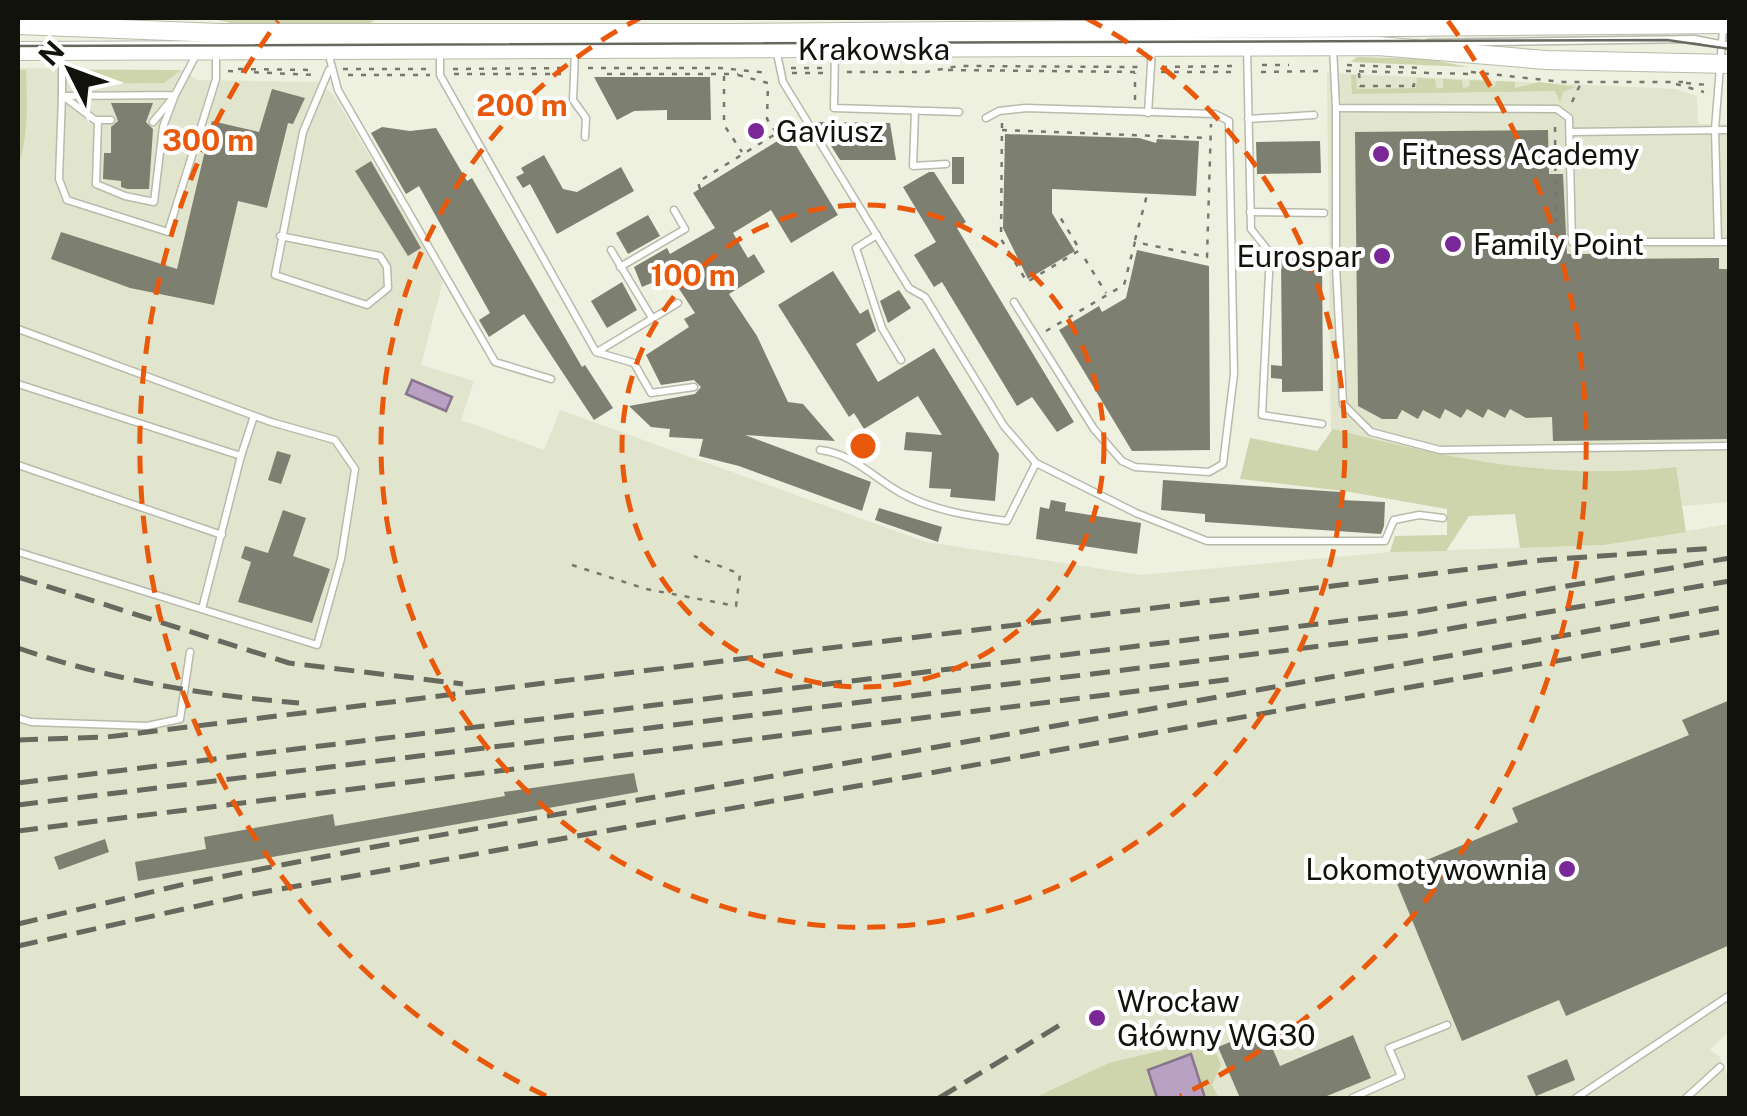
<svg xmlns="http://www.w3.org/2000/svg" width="1747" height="1116" viewBox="0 0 1747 1116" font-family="'Public Sans',sans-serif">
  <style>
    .built { fill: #e1e5cd }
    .green { fill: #ced4ac }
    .water { fill: #b9a1c4; stroke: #87768d; stroke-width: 2.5 }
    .building { fill: #7d8071 }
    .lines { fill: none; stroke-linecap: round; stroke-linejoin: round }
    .lane-casing { stroke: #b8baab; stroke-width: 9 }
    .secondary-casing { stroke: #b8baab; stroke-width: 20 }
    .path { stroke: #77786d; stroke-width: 2.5; stroke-dasharray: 5 8; stroke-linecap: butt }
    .lane { stroke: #fff; stroke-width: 6 }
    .secondary { stroke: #fff; stroke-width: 18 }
    .tram { stroke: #67685e; stroke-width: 2.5 }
    .rail { stroke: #67685e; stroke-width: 5; stroke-dasharray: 20 10; stroke-linecap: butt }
    .ring { fill: none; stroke: #e8590c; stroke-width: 5; stroke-dasharray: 18 12 }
    .poi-dot { fill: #7a2797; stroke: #fff; stroke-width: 4 }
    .labels { text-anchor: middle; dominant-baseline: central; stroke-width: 8; stroke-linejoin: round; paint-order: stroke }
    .street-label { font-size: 30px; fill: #11120c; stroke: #fff }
    .poi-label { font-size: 30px; fill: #11120c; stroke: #fff; text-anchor: start }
    .centre { fill: #e8590c; stroke: #fff; stroke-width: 5 }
    .ring-label { font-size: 30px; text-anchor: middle; font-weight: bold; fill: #e8590c; stroke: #fff; stroke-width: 8; stroke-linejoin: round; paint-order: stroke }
  </style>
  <rect width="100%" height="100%" fill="#eef0e0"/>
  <g class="built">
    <polygon points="18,68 181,70 197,80 316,82 333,94 443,281 421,365 474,381 461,420 544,450 560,410 926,542 1141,575 1390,552 1604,545 1729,524 1730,1031 1709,1050 1719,1056 1729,1076 1729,1098 18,1098"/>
    <polygon points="1327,73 1676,89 1697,96 1698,124 1729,124 1729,502 1656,508 1391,456 1331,431"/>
  </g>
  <g class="green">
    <polygon points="211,18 377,18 370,23 230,23"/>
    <polygon points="1357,57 1427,59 1469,67 1351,62"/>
    <path d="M 18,70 L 26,70 C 27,103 29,136 18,167 Z"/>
    <polygon points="75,70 181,70 164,83 72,84"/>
    <polygon points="1351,75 1356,75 1357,89 1416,88 1417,78 1435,79 1436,88 1443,88 1443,79 1462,80 1463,88 1469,87 1470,80 1488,81 1489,87 1495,87 1496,81 1515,82 1515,88 1539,82 1576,87 1563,92 1560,103 1555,91 1352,94"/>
    <path d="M 1333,429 C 1451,459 1554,481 1676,467 L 1686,532 L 1604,545 L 1520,548 L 1515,514 L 1469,516 L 1446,551 L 1390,552 L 1395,536 L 1447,535 L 1447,509 L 1344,491 L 1240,479 L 1250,438 L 1317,451 Z"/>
    <polygon points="1210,1039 1221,1065 1212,1085 1219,1098 1205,1098 1206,1095 1149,1070 1157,1098 1034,1098 1109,1063"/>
  </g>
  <g class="water">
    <polygon points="412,380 452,397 446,411 406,394"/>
    <polygon points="1191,1054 1205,1098 1157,1098 1148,1070"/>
  </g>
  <g class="building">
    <polygon points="594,77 710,77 711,120 667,120 667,110 634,111 617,120"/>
    <polygon points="272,89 305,98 293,124 288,123 267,208 238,201 214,305 130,288 51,259 61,232 177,269 212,121 259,132"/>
    <polygon points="111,103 153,103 146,122 153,129 149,189 127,189 121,187 121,181 103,179 104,153 111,153 111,127 118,121"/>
    <polygon points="816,122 890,123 896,160 840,160"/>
    <polygon points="382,127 410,131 436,128 467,181 472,178 582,367 585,365 613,408 594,420 524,314 489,337 479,320 490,313 419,186 406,194 371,133"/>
    <polygon points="1548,130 1549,174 1563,174 1567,254 1614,254 1614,259 1719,258 1719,269 1730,269 1730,439 1553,441 1552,417 1526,418 1510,409 1505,418 1488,409 1483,418 1467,409 1461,418 1445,409 1440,419 1423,410 1418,419 1402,410 1397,419 1382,419 1358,406 1355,132"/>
    <polygon points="789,134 838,215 791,243 771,210 733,233 748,258 754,254 765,272 729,294 757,336 788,402 803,404 835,441 745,435 871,482 862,511 739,466 699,456 703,439 669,437 670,429 651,427 629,406 695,394 701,387 694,380 661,385 646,355 689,327 684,319 695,313 670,275 642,287 634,267 667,248 670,254 715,228 693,193"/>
    <polygon points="1005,134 1139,138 1156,143 1157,139 1199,141 1196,196 1052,189 1052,213 1075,251 1028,279 1003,228"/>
    <polygon points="1320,141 1321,173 1257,174 1256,142"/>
    <polygon points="544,155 563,189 577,192 621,167 634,191 557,234 530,184 523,188 516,177 524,173 521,168"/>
    <rect x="952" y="157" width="12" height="27"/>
    <polygon points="371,161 421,248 408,256 355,171"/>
    <polygon points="929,172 934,172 966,222 957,228 1074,422 1057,432 1032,397 1017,406 942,282 934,287 914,255 936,242 903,187"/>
    <polygon points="648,215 660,236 628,254 616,233"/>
    <polygon points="1137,250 1209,266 1210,450 1132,451 1059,330 1099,306 1102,312 1126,298"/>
    <polygon points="1281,254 1322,254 1323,391 1282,392 1282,379 1271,378 1271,365 1282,366"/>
    <polygon points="833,271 860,314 868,309 876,331 856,344 878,382 934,348 999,454 995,501 950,497 951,489 929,488 932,452 904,450 906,432 942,435 918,396 864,429 854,413 849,417 778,305"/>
    <polygon points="622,282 637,310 607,328 591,301"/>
    <polygon points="899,290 911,308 888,323 880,301"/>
    <polygon points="277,451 291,455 281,484 268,480"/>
    <polygon points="1163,480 1341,492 1340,500 1385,502 1384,526 1381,534 1205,522 1205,514 1161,510"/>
    <polygon points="1051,500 1066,503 1065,511 1141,523 1137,554 1036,539 1040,507 1049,509"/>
    <polygon points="879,508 942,527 938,542 875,520"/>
    <polygon points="283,510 306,518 293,556 330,569 312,623 238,602 251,562 241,558 245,546 268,553"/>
    <polygon points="1730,700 1730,945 1566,1016 1559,1000 1462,1041 1393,874 1518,822 1512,808 1689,735 1682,720"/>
    <polygon points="634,773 638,792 138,881 135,862 206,849 204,837 333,814 335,826 505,796 504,792"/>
    <polygon points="105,839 109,852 59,870 54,857"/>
    <polygon points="1264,1028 1280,1066 1353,1035 1371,1078 1322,1098 1240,1098 1218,1047"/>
    <polygon points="1567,1059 1575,1080 1536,1096 1527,1076"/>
  </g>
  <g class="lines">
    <defs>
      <g id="lane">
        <polyline points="1428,43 1694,39 1730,46"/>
        <polyline points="1333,47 1336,108 1557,109 1569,118 1572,242 1730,242"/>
        <polyline points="1247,48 1251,229 1270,253 1262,415 1322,424"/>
        <polyline points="776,49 783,82 909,288 925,297 1004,426 1036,463 1136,513 1207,541 1385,541 1394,520 1419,515 1443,518"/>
        <polyline points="835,50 834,108 959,112"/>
        <polyline points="328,52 338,90 495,362 551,379"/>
        <polyline points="575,52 573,100 586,118 585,137"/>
        <polyline points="62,53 62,96 175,95 197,53"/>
        <polyline points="440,53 440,75 596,352 634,363 651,393 694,387"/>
        <polyline points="62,96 59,179 67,200 168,232 216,79 216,52"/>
        <polyline points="63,96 95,120 111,120"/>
        <polyline points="1336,108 1336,266 1343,404 1371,432 1440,450 1730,446"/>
        <polyline points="915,111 913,166 946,164"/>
        <polyline points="1148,113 1152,49"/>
        <polyline points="986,118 999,111 1026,108 1215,114 1229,121 1234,374 1223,464 1209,472 1135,467 1122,461 1094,429 1014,302"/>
        <polyline points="1248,119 1314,115"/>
        <polyline points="98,121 96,184 125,196 154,202 163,127 175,95"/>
        <polyline points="153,122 171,100"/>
        <polyline points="1570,132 1730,130"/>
        <polyline points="1250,212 1324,213"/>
        <polyline points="877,235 856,248 882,328 901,360"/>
        <polyline points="280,236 380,256 387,267 388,288 367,305 275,275 303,132 329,70"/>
        <polyline points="1718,242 1715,129 1723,29"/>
        <polyline points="611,250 652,318"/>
        <polyline points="620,267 685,229 674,210"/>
        <polyline points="18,329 271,422 335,440 355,469 341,559 317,645 18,552"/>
        <polyline points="597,352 678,303"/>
        <polyline points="18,384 241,456 202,609"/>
        <path d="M 820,450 C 854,454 872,477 901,493 C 934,511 970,516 1007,521 L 1036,463"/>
        <polyline points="241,456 254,416"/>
        <polyline points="18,465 222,535"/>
        <polyline points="18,718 31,722 147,726 180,719 190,652"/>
        <polyline points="1352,1098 1401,1076 1389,1048 1447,1025"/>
        <polyline points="1576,1098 1730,995"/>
        <polyline points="1686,1098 1720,1067"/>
      </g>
      <g id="secondary">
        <polyline points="18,25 220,33 733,33 1730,24"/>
        <polyline points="18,51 1378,46 1546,60 1730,64"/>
      </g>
    </defs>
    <use href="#lane" class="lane-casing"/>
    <use href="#secondary" class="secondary-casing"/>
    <g class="path">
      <polyline points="1262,65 1289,65"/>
      <polyline points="1347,65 1423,68"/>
      <polyline points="1162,67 1234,66"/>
      <polyline points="588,68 720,68 769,73"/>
      <polyline points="791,68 823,68"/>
      <polyline points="238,69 315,70"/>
      <polyline points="343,69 430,69"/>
      <polyline points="453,69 565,68"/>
      <polyline points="948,70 1138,72"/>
      <polyline points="228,71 314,75"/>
      <polyline points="1346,71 1472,74"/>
      <polyline points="847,72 926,72 959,66 1139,67"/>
      <polyline points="1161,72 1238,72"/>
      <polyline points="1261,72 1323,71"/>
      <polyline points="1471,72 1563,82 1683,82"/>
      <polyline points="792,73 824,73"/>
      <polyline points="1359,73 1360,86 1414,86 1414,76"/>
      <polyline points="454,74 561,74"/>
      <polyline points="607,74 738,74"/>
      <polyline points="348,75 430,75"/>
      <polyline points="738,75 768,83 767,119 775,131"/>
      <polyline points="724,76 724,125 742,152"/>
      <polyline points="1686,83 1708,85"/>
      <polyline points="1676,84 1704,92"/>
      <polyline points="1135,100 1135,73"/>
      <polyline points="1572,102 1580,85"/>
      <polyline points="1002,123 1001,239 1027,282 1080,250 1060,217"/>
      <polyline points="1555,127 1556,248"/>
      <polyline points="1002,130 1209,138"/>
      <polyline points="700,189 698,182 793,123"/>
      <polyline points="1135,240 1147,195"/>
      <polyline points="1085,259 1106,293"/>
      <polyline points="1046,331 1124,285 1135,242 1207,257 1211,124"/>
      <polyline points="572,565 646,589 736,606 740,574 694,556"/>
    </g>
    <use href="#lane" class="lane"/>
    <use href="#secondary" class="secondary"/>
    <polyline class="tram" points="18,46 1667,40 1730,49"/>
    <g class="rail">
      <polyline points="18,577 289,663 463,684"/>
      <path d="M 18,648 C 111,680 201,695 299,703"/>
      <polyline points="18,740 107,737 1543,560 1716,548"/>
      <polyline points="18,783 1416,612 1730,558"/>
      <polyline points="18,805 1419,634 1730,581"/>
      <polyline points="18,831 1233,679"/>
      <polyline points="18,924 189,883 379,846 1730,606"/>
      <polyline points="18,946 247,895 1730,630"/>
      <polyline points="939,1098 1065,1022"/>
    </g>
  </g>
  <g class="ring">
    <circle cx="863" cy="446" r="241"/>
    <path d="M1086 18A482 482 0 1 1 640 18"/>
    <path d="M546 1096A723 723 0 0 1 278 21M1448 21A723 723 0 0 1 1180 1096"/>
  </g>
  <g class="poi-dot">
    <circle cx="756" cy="131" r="10"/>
    <circle cx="1381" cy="154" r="10"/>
    <circle cx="1453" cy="244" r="10"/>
    <circle cx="1382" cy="256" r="10"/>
    <circle cx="1567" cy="869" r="10"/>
    <circle cx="1097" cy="1018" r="10"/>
  </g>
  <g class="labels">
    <g class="street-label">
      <text x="874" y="49">Krakowska</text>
    </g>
    <g class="poi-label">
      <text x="776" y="131">Gaviusz</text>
      <text x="1401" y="154">Fitness Academy</text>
      <text x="1473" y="244">Family Point</text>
      <text x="1362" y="256" text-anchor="end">Eurospar</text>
      <text x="1547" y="869" text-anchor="end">Lokomotywownia</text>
      <text x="1117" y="1001">Wrocław<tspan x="1117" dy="34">Główny WG30</tspan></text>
    </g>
  </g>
  <circle cx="863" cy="446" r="15" class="centre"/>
  <g class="ring-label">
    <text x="522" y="116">200 m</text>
    <text x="208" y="151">300 m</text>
    <text x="693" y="286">100 m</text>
  </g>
  <rect width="1747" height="1116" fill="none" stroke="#11120c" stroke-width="40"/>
  <g transform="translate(70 70) rotate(312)" stroke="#ffffff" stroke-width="8" paint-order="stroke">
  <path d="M0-8L18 38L0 25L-18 38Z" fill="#11120c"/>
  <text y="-15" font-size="28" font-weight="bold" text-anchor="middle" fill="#11120c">N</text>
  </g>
</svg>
